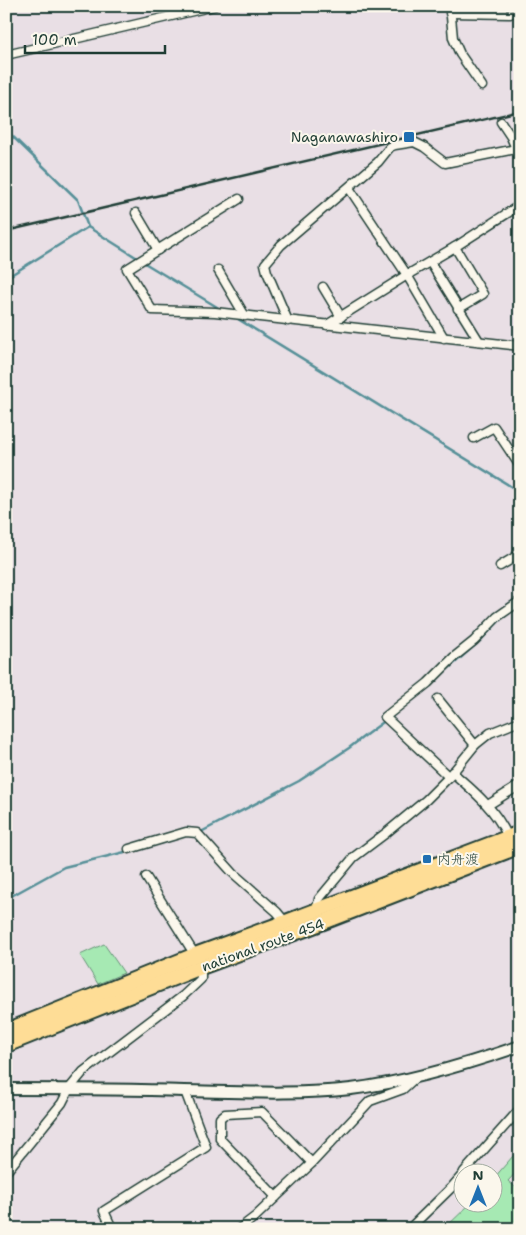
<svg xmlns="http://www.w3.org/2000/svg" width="526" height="1235" viewBox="0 0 526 1235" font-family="'Shantell Sans','Klee One',sans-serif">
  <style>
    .green { fill: #a6e9b3; stroke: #629374 }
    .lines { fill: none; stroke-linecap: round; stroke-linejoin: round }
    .stream { stroke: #569098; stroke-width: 2.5 }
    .street-tunnel { stroke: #c1bfc2; stroke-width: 8; stroke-dasharray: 8 4; stroke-linecap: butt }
    .street-casing { stroke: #1f3d34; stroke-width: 11 }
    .secondary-casing { stroke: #1f3d34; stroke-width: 14 }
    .highway-casing { stroke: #1f3d34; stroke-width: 18 }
    .street { stroke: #fbf7ec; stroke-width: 8 }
    .secondary { stroke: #fbf7ec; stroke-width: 10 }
    .highway { stroke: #fedd96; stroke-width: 14 }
    .rail { stroke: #1f3d34; stroke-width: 2.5 }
    .poi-dot { fill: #1f6fb2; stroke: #fbf7ec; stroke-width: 2 }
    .labels { text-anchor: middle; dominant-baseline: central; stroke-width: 4; stroke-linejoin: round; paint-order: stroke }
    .poi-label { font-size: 14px; fill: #1f3d34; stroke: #fbf7ec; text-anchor: end }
    .street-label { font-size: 14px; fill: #1f3d34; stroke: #fbf7ec }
  </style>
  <rect width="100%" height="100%" fill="#e9dfe5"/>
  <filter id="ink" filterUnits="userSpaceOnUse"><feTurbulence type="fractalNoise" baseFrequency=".02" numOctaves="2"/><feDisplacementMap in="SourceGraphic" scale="10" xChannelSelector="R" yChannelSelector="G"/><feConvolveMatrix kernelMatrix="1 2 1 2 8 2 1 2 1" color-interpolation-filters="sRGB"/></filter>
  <g filter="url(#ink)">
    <g class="green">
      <polygon points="104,944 124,973 98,984 80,955"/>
      <polygon points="520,1148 520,1168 508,1181 520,1191 520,1229 444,1229 471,1203 494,1202 494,1178"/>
    </g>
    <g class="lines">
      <g class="stream">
        <polyline points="6,130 78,200 88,227 139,259"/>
        <polyline points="143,262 222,310"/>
        <polyline points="6,278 88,227"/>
        <polyline points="233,316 520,492"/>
        <polyline points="441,675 481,640 501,619 509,613"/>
        <polyline points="199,833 299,781 349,748 367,734 386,720"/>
        <polyline points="6,899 64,867 129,851"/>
      </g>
      <polyline class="street-tunnel" points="510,14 520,15"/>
      <defs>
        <g id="street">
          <polyline points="450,6 453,38 460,54 482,86"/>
          <polyline points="450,13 510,14"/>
          <polyline points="6,55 214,6"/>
          <polyline points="501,122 511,137 520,158"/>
          <polyline points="349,188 407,275 444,338"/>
          <polyline points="239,199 127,269 152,310 215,312 520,346"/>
          <polyline points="136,213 158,250"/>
          <polyline points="455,247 483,294 458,309"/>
          <polyline points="430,262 479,341"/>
          <polyline points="218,270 245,316"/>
          <polyline points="323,287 341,317"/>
          <polyline points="288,321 267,272 265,264 281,245 378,162 390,147 395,145 414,142 424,147 445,163 516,149"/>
          <polyline points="327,325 407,275 455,247 520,205"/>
          <polyline points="474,438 494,427 520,466"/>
          <polyline points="500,566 520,554"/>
          <polyline points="438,699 475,745"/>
          <path d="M 452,772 C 474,791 496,810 508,837"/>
          <polyline points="449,777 385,717 428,683 454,657 474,641 497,617 520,601"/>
          <polyline points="488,805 520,785"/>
          <polyline points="129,849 186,832 197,833 233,873 277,912 287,924"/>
          <polyline points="146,877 195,955"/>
          <polyline points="316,912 319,899 354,857 386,833 426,800 449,777 475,745 490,733 520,721"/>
          <polyline points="6,1172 62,1103 69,1089 83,1072 183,996 201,979 201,967"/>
          <polyline points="464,1172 520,1109"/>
          <polyline points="276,1197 220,1139 220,1118 225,1114 262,1112 312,1163"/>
          <polyline points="93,1229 111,1226 104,1211 206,1147 185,1091"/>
          <polyline points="239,1229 256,1216 276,1197 312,1163 370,1101 403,1089 415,1078"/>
          <polyline points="409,1229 451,1188 464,1173"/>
        </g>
        <path id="secondary" d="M 6,1089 C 66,1089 125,1089 184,1091 C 240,1092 296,1095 351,1089 C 408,1082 465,1065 520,1046"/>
        <g id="highway">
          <polyline points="6,1031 195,955 286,922 520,833"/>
          <polyline points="6,1045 201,967 308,928 520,846"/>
        </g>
      </defs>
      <use href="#street" class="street-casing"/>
      <use href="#secondary" class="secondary-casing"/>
      <use href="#highway" class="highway-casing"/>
      <use href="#street" class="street"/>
      <use href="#secondary" class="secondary"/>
      <use href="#highway" class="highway"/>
      <polyline class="rail" points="6,231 520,111"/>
    </g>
  </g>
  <g class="poi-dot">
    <rect x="403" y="131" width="12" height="12" rx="2.5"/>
    <rect x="422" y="854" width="10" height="10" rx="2.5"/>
  </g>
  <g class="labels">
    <g class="poi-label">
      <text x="398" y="137">Naganawashiro</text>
      <text x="437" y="859" text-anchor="start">内舟渡</text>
    </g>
    <g class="street-label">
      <text transform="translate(263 945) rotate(-20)">national route 454</text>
    </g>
  </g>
  <rect width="526" height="1235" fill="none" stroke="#fbf7ec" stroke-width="25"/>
  <rect x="12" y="12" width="501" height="1210" fill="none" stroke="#1f3d34" stroke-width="2" filter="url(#ink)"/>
  <g transform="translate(478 1188)"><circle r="24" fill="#fbf7ec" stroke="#a3ada2"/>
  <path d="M0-4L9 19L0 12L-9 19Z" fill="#1f6fb2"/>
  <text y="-8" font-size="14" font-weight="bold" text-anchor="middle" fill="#1f3d34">N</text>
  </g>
  <path d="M25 45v8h140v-8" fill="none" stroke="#1f3d34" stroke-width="2.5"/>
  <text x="32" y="45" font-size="15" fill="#1f3d34" stroke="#fbf7ec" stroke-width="4" paint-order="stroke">100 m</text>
</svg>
